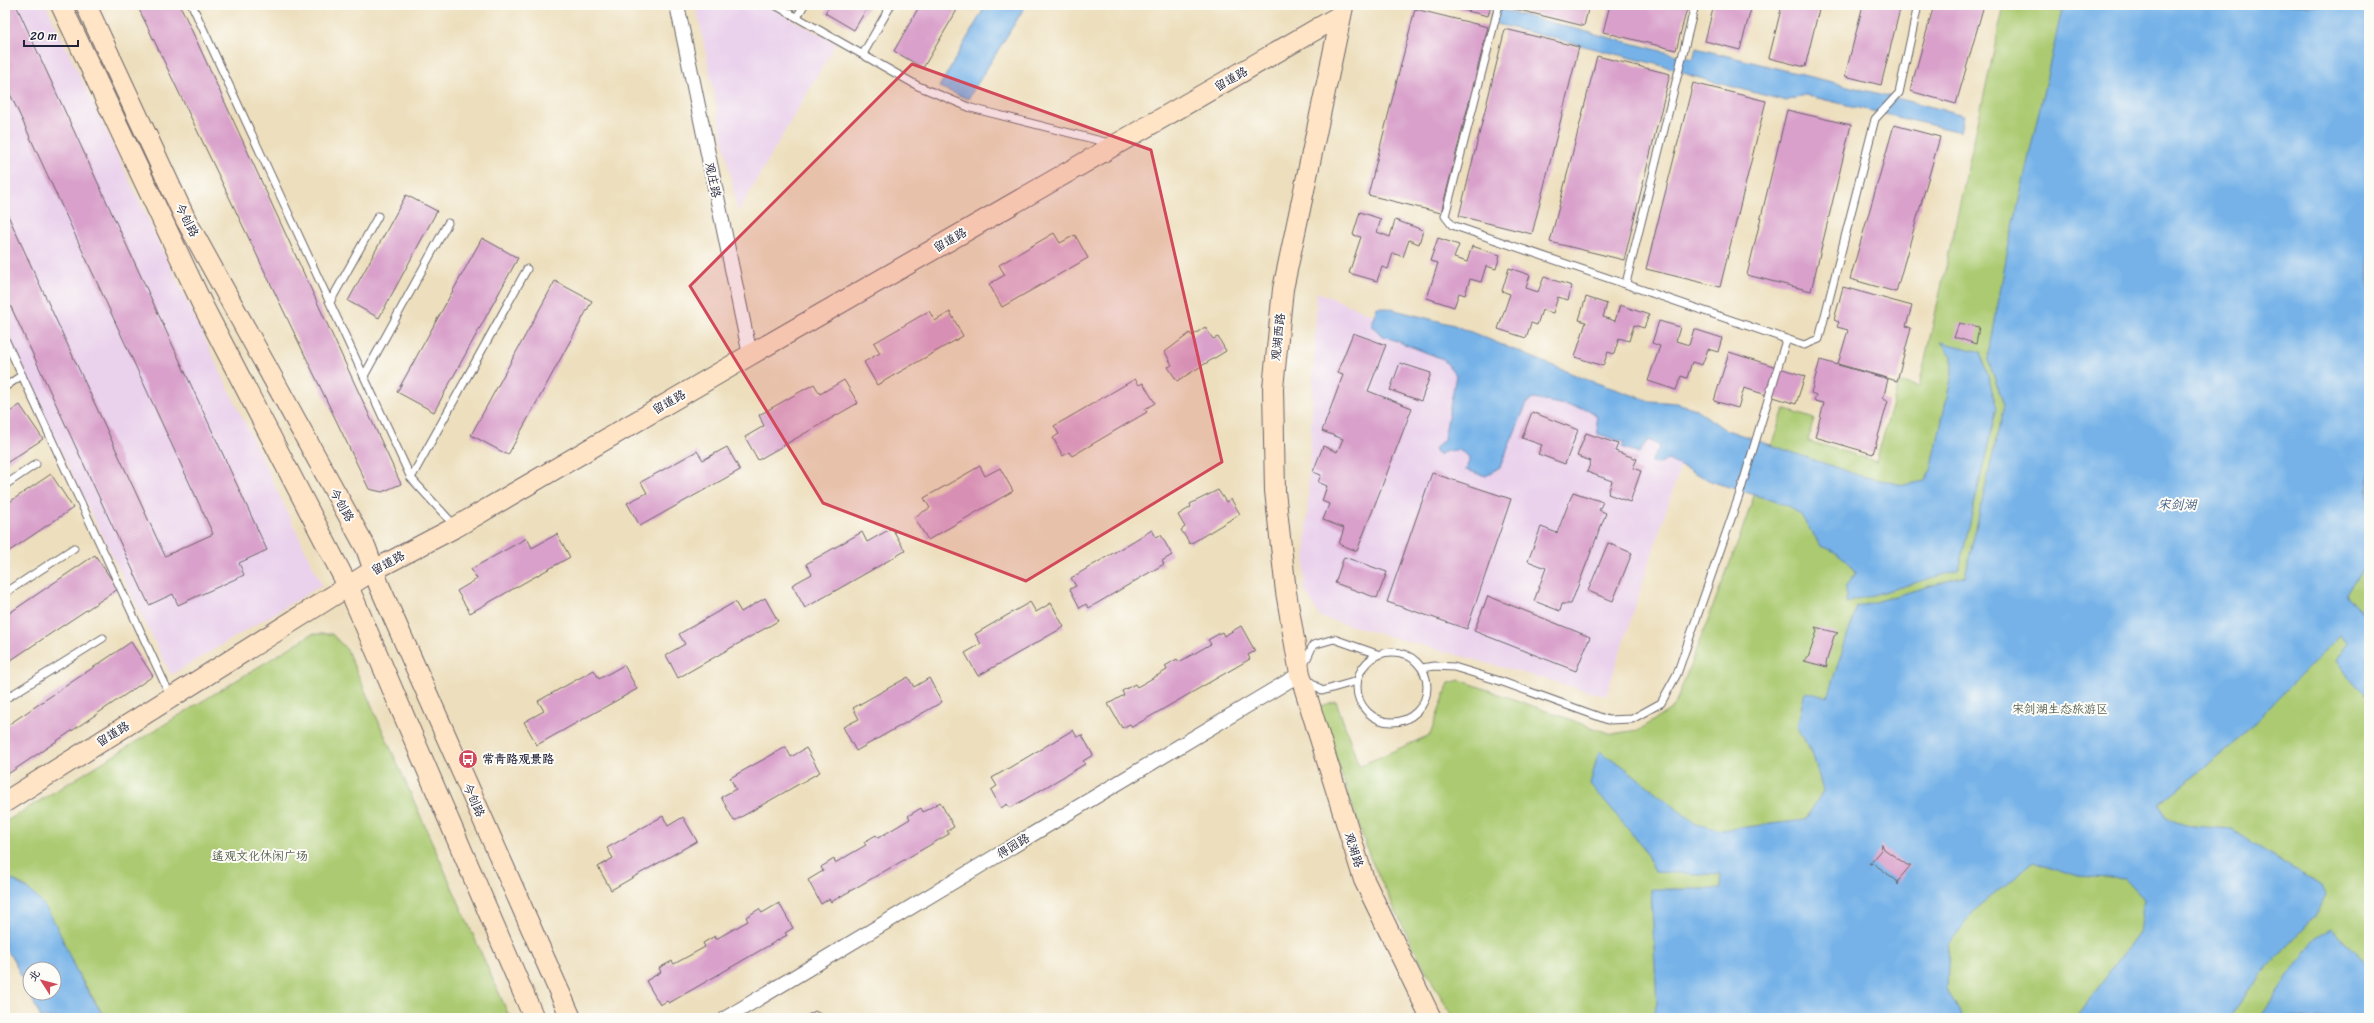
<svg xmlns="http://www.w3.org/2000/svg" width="2374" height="1023" viewBox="0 0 2374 1023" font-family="Sriracha,'LXGW WenKai TC',sans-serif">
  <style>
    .built { fill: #ead1ec }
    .green { fill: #abca71; stroke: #667656 }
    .water { fill: #76b2e8; stroke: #4c6a92; fill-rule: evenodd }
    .building { fill: #d9a0cb }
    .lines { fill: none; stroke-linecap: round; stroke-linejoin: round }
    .lane-casing { stroke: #696468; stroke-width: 9 }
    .street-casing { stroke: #696468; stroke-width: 16 }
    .secondary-casing { stroke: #696468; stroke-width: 22 }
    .lane { stroke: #fff; stroke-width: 7 }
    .street { stroke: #fff; stroke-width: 14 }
    .secondary { stroke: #ffe4c6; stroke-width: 20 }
    .marked { fill: #d1495b; fill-opacity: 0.2; stroke: #d1495b; stroke-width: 3; stroke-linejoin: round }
    .labels { text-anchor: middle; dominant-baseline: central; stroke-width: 4; stroke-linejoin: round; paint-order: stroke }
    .street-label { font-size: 12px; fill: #22223b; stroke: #fdfcf7 }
    .park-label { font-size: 12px; fill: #525d4e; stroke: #fdfcf7 }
    .poi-label { font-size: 12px; font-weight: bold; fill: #22223b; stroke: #fdfcf7; text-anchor: start }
    .water-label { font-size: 13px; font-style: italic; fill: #445c80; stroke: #fdfcf7 }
  </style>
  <rect width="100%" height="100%" fill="#fdfcf7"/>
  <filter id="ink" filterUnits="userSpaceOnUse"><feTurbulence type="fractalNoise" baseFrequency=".025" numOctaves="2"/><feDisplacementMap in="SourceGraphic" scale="8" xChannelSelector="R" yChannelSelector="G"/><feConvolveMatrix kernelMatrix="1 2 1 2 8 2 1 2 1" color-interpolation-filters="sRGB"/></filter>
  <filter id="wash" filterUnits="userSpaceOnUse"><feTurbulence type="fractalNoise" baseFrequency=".012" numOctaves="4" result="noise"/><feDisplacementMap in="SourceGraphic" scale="16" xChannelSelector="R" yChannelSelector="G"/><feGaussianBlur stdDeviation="0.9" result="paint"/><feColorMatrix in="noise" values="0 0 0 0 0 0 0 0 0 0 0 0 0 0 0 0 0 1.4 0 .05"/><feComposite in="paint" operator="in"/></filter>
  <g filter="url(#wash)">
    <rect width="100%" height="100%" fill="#eddfbd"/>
    <g class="built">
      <polygon points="5,5 46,5 322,585 171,675 28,385 5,332"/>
      <polygon points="696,5 765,5 836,43 738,212"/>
      <polygon points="1317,292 1448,345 1691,434 1606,696 1320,617 1304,589"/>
    </g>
    <g class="green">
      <polygon points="2004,5 2369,5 2369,1018 1453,1018 1415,951 1371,860 1318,707 1336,701 1359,766 1430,735 1449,683 1460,680 1611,734 1639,730 1674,707 1738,542 1784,409 1814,419 1808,441 1876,461 1899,383 1919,387"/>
      <polygon points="312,634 332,634 347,650 510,1018 105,1018 25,886 5,876 5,822"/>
    </g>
    <g class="water">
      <polygon points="986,5 1026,5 968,99 939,87"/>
      <polygon points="2063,5 2369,5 2369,560 2346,594 2362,613 2369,614 2369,698 2348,677 2336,661 2348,642 2340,635 2230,748 2160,803 2167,818 2193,826 2232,829 2321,887 2326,896 2312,919 2262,973 2229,1018 2076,1018 2139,932 2144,899 2125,879 2078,876 2034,861 1974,911 1949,944 1947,989 1963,1018 1652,1018 1657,1003 1651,889 1721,889 1720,875 1655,872 1643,847 1590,784 1599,751 1620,764 1696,824 1721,830 1805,820 1823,791 1813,756 1797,726 1805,692 1827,697 1857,607 1965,576 2004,405 1988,360 2007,253"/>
      <polygon points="1494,8 1693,59 1696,48 1964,115 1960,132 1805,95 1786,101 1692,76 1671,68 1489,22"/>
      <path d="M 1377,307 L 1383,307 L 1454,325 L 1585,379 L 1650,401 L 1677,403 L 1696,409 L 1724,429 L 1861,476 L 1903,485 L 1925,481 L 1931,470 L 1952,374 L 1952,356 L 1941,342 L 1981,352 L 1997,407 L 1959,570 L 1846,603 L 1846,587 L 1856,573 C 1850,560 1834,550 1821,546 L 1800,514 L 1787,505 L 1713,482 L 1668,460 L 1656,464 L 1651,462 L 1660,446 L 1648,440 L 1639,453 L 1622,447 L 1624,442 L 1598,434 L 1596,415 L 1587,409 L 1533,399 L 1527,403 L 1500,467 L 1486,476 L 1466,470 L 1470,458 C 1459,447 1451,449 1438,455 L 1434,450 L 1444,439 L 1456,375 L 1443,359 L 1381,335 L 1371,324 Z"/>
      <path d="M 5,876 C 52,899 55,925 75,968 C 83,985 95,1002 105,1018 L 41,1018 L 13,959 L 5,950 ZM 30,969 L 54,969 L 54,993 L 30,993 Z"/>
      <polygon points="2332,929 2369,964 2369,1018 2259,1018 2316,937"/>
    </g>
    <g id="blocks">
      <g class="building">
        <polygon points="5,5 16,5 267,550 239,563 244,575 178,605 173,594 149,605 5,294 5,209 165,556 213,534 5,83"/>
        <polygon points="137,5 180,5 401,484 382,492 369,489"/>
        <polygon points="830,5 869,5 854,30 825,13"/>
        <polygon points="920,5 960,5 923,68 894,51"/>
        <polygon points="1442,5 1491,5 1488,16"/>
        <polygon points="1511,5 1589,5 1584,26 1511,8"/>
        <polygon points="1610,5 1688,5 1676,50 1603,32"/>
        <polygon points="1714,5 1752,5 1740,50 1705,41"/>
        <polygon points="1782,5 1820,5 1805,67 1769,58"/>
        <polygon points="1863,5 1901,5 1881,85 1845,76"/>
        <polygon points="1934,5 1984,5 1956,104 1910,91"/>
        <polygon points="1415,9 1488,27 1441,213 1368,195"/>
        <polygon points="1505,29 1579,47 1532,234 1459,216"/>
        <polygon points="1597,56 1670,74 1624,260 1550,242"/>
        <polygon points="1693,83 1766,101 1720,287 1646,269"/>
        <polygon points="1787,110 1851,125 1811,291 1747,275"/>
        <polygon points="1894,125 1940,137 1896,292 1850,279"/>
        <polygon points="406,195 437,211 379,318 348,301"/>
        <polygon points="1360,212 1381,219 1377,232 1390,237 1395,220 1423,230 1419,244 1409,240 1403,257 1393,253 1388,269 1382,267 1377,281 1349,273 1361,237 1353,235"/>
        <polygon points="1054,233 1060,243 1075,235 1088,258 1002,307 989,284 1005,275 999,265"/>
        <polygon points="482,238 518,258 434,412 397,392"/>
        <polygon points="1438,238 1459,245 1454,258 1467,262 1472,246 1500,255 1496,269 1486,266 1481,282 1470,279 1465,295 1459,293 1454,307 1427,298 1438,263 1430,261"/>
        <polygon points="1509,268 1530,275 1526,288 1538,292 1544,277 1572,286 1568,300 1558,297 1553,313 1542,310 1537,325 1531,323 1526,338 1498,329 1510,294 1502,291"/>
        <polygon points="555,281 592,301 508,455 471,435"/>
        <polygon points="1843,287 1912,306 1906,326 1911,328 1897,381 1838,364 1848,330 1837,327 1839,322 1834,320"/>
        <polygon points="1586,297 1607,304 1603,317 1615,321 1620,305 1649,315 1644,328 1634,325 1629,341 1619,338 1614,354 1608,352 1603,366 1575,357 1586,322 1579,320"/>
        <polygon points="929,311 935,321 950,312 963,336 877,385 864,362 880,353 874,343"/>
        <polygon points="1659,321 1680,327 1676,341 1689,345 1694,329 1722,338 1718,352 1708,349 1702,365 1692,362 1687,378 1681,376 1676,390 1648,381 1660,346 1652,343"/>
        <polygon points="1959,323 1979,327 1976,344 1958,338 1954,338"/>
        <polygon points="1205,327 1213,339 1218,337 1226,351 1177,381 1168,367 1172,365 1165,352 1190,333 1192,336"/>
        <polygon points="1353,333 1386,345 1368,391 1412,408 1357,551 1339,544 1344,528 1323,520 1329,504 1322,501 1327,486 1318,482 1321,475 1313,472 1323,446 1337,452 1343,439 1322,431 1343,375 1337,373"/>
        <polygon points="1729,352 1805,376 1796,404 1744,388 1738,408 1714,401"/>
        <polygon points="1820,360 1888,379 1883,399 1888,401 1873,454 1815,437 1824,403 1814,401 1816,395 1811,393"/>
        <polygon points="1400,363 1431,373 1421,401 1390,390"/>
        <polygon points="1135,379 1139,385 1143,383 1155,403 1145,409 1147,412 1072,456 1069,452 1063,456 1053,438 1059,434 1054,426"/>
        <polygon points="844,380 858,403 758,460 745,437 764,426 759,415 814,384 820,394"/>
        <polygon points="20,405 43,439 5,464 5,415"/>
        <polygon points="1532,412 1578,430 1565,464 1538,454 1542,445 1522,438"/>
        <polygon points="1586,433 1618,444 1615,451 1637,459 1633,468 1641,471 1630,502 1608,494 1612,481 1587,472 1591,461 1577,456"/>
        <polygon points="727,447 740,470 640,526 627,503 647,493 641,482 697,451 703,460"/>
        <polygon points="980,466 985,476 1000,468 1013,491 928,540 914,517 930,508 924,498"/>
        <polygon points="1432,473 1511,499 1467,629 1387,602"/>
        <polygon points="51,474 73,508 5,554 5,505"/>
        <polygon points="1218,490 1226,502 1231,499 1240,514 1190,544 1181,530 1185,527 1178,515 1191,507 1190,504"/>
        <polygon points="1573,492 1603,502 1599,510 1606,513 1571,604 1562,604 1560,611 1534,601 1546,568 1528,561 1541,527 1557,533"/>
        <polygon points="892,528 905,551 805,608 792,585 812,574 806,564 862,532 867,542"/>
        <polygon points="1152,530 1156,537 1161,535 1172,555 1162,561 1164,564 1089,608 1086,604 1080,608 1070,589 1076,586 1071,578"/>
        <polygon points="557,534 570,557 470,613 457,591 477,579 471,569 527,538 532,548"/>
        <polygon points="1608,543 1632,553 1613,601 1588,591"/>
        <polygon points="95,555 118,589 5,664 5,616"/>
        <polygon points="1344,557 1387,572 1377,598 1335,583"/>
        <polygon points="1488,596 1590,637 1576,671 1474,631"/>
        <polygon points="765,598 778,621 678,678 666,655 685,644 679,634 735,602 741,612"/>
        <polygon points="1030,602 1036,612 1051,603 1064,627 978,676 965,653 981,644 975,634"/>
        <polygon points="1241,626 1255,651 1248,655 1250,659 1132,727 1130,724 1122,728 1108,704 1124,695 1122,691 1135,684 1137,687 1167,670 1165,666 1177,659 1179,662 1211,644 1208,640 1222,632 1224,636"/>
        <polygon points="1815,627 1838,633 1834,636 1826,663 1827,667 1804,661 1808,658 1817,631"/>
        <polygon points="131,642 153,676 5,776 5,727"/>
        <polygon points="624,665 637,689 537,745 524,722 544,711 538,701 594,670 599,679"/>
        <polygon points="908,677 914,687 929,678 942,702 856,751 843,727 859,719 853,708"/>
        <polygon points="1073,730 1077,737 1082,735 1093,755 1083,761 1085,764 1010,808 1007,804 1001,808 991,790 997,786 992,778"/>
        <polygon points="786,747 791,757 806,748 820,772 734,821 721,797 736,789 730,778"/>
        <polygon points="940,802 954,827 947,831 949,834 831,902 829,899 821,904 808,880 823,871 821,867 834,859 835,863 866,845 864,842 876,835 878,838 910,819 908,816 921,808 923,812"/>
        <polygon points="663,816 668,826 683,817 697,841 611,890 598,867 613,858 607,848"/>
        <polygon points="1882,844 1884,849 1907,865 1911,865 1899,879 1898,885 1897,881 1873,863 1869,864 1881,850"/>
        <polygon points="779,903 793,928 785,933 787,935 669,1003 667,1001 660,1005 646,981 661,972 659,968 672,961 674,964 705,947 703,943 715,936 716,939 748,921 746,917 759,909 762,913"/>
        <polygon points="815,1011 828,1018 803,1018"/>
      </g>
    </g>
  </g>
  <g filter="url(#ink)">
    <use href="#blocks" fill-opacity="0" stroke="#696468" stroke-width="1"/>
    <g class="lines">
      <defs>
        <g id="lane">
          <polyline points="192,5 411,478 455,526"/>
          <polyline points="775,5 918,86 971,108 1109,143"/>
          <polyline points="1499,5 1445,216 1452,225 1804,345 1819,339 1875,119 1899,93 1918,5"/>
          <polyline points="797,17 804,5"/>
          <polyline points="863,54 891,5"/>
          <polyline points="1626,283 1695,5"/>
          <polyline points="330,302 378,216"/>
          <polyline points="5,339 171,697"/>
          <polyline points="364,376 448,223"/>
          <polyline points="5,387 22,375"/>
          <polyline points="411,478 527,269"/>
          <polyline points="5,485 36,464"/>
          <polyline points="5,593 74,548"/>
          <circle cx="1392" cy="687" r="35"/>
          <polyline points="1304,665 1313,645 1334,639 1377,654"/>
          <polyline points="1422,668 1434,666 1454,667 1500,681 1608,720 1632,719 1661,703 1677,674 1739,496 1786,340"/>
          <polyline points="1307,679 1322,691 1357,681"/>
          <polyline points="5,699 103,638"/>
        </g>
        <g id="street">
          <polyline points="677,5 750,355"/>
          <polyline points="726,1018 1300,674"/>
        </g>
        <g id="secondary">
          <polyline points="61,5 203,306 348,586 534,1018"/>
          <polyline points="86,5 186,220 366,548 379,585 571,1018"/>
          <polyline points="1343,7 1283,289 1273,388 1275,491 1286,592 1300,674 1364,880 1431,1018"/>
          <polyline points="5,802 374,570 456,527 750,355 1341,15"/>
        </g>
      </defs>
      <use href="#lane" class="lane-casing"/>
      <use href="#street" class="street-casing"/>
      <use href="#secondary" class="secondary-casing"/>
      <use href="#lane" class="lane"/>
      <use href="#street" class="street"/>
      <use href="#secondary" class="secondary"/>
    </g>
  </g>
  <path class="marked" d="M 912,64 L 1151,150 L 1222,462 L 1026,581 L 823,503 L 690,286 Z"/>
  <defs>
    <symbol id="bus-disc" viewBox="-11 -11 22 22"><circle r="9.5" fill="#d1495b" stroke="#fdfcf7"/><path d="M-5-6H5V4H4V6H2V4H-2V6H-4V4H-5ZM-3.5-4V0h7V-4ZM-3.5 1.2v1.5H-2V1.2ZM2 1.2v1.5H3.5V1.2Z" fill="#fff"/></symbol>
  </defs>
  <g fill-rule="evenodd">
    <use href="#bus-disc" x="457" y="748" width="22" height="22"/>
  </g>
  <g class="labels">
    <g class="street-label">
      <text transform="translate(1231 79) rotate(-30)">留道路</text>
      <text transform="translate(713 180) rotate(78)">观庄路</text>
      <text transform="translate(187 220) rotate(63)">今创路</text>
      <text transform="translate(950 240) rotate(-30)">留道路</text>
      <text transform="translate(1278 337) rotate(-84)">观湖西路</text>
      <text transform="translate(669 402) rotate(-30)">留道路</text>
      <text transform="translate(342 505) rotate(61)">今创路</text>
      <text transform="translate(388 563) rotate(-29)">留道路</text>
      <text transform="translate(113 734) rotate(-32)">留道路</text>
      <text transform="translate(474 800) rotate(66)">今创路</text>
      <text transform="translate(1013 846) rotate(-31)">得园路</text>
      <text transform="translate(1354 850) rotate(72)">观湖路</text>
    </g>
    <g class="park-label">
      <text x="2060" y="709">宋剑湖生态旅游区</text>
      <text x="260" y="856">遥观文化休闲广场</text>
    </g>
    <g class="poi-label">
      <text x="482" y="759">常青路观景路</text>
    </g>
    <g class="water-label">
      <text x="2177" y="504">宋剑湖</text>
    </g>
  </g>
  <rect width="2374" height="1023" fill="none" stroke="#fdfcf7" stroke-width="20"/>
  <g transform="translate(42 981) rotate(306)"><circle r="19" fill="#fdfcf7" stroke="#a5a5ac"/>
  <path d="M0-3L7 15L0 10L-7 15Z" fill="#d1495b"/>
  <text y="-6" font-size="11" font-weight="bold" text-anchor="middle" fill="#22223b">北</text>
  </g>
  <path d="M24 40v6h54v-6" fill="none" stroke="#22223b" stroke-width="2"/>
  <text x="30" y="40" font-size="12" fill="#22223b" stroke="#fdfcf7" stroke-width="3" paint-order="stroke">20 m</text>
</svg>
